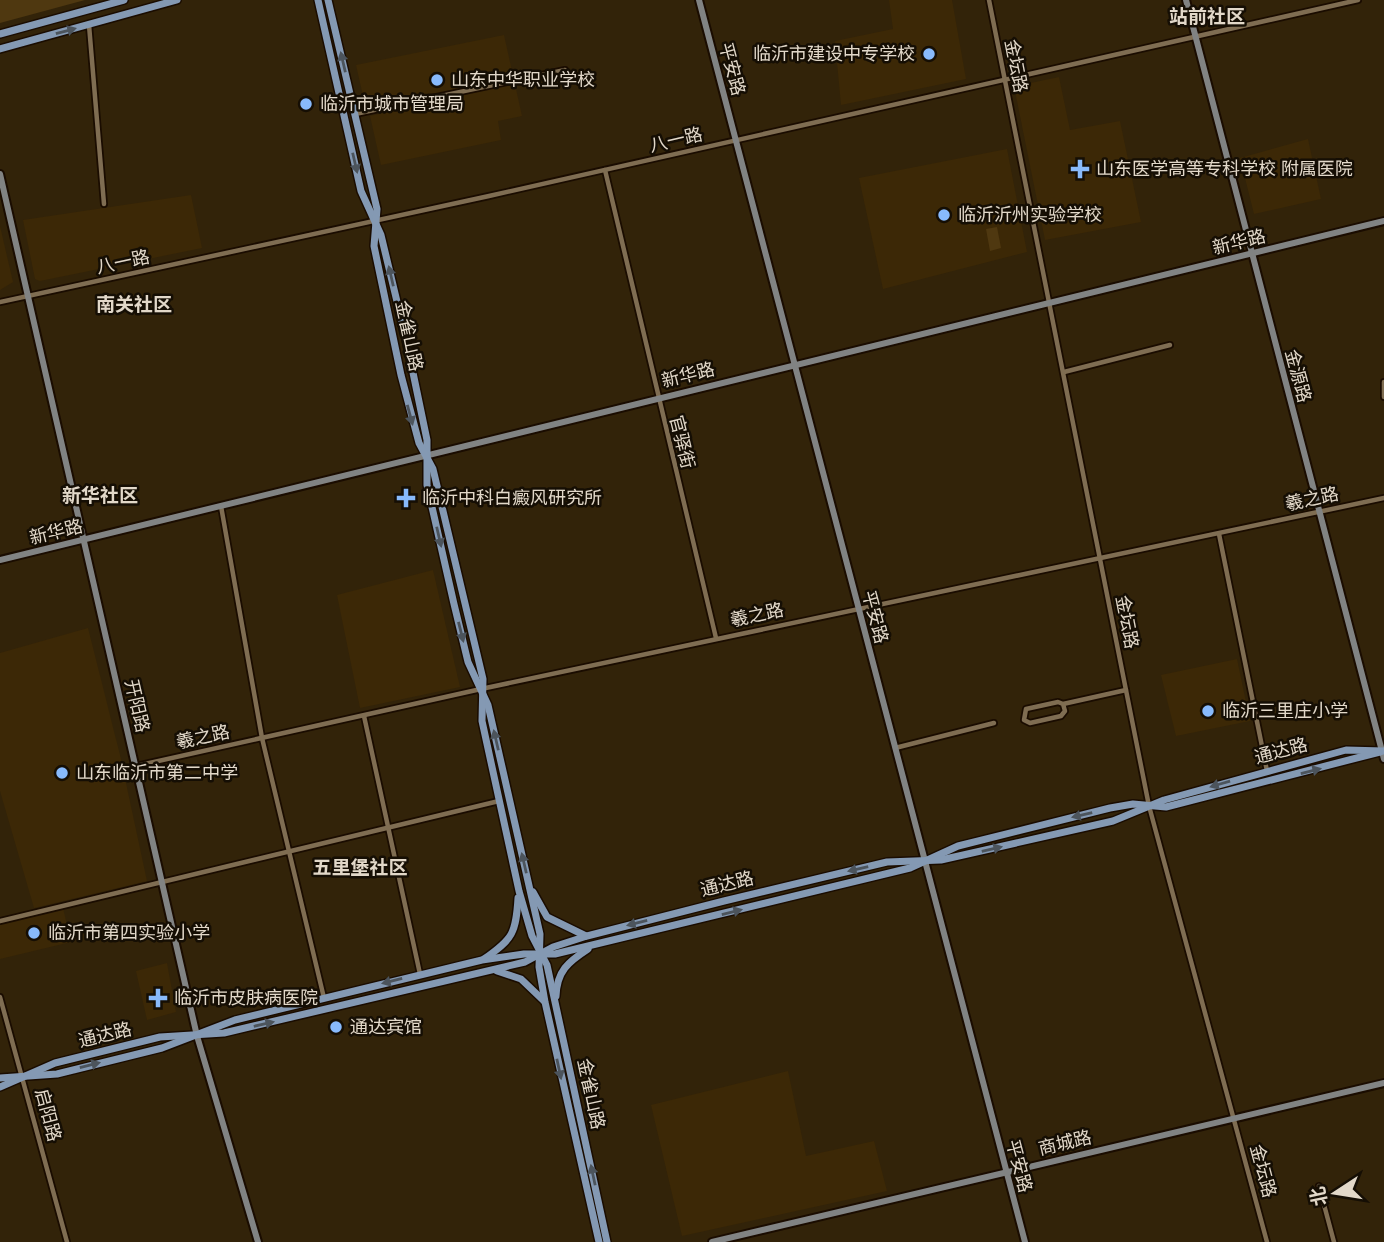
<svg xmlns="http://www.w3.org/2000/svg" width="1384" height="1242" viewBox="0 0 1384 1242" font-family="'Varela Round','Noto Sans SC',sans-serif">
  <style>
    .built { fill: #3c2806 }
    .green { fill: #4f3810 }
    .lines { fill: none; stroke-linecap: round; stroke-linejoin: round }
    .street-casing { stroke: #1a0c00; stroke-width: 8 }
    .secondary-casing { stroke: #1a0c00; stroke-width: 10 }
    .primary-casing { stroke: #1a0c00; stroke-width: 10 }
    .street { stroke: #7f6d52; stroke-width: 4.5 }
    .secondary { stroke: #818383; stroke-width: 6 }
    .primary { stroke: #8499b3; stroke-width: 7 }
    .oneway { fill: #4c545c }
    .poi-dot { fill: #88bafc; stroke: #150e04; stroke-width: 2.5 }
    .labels { text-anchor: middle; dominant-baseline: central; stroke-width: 5; stroke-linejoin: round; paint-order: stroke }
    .poi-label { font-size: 18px; fill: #e2d8c9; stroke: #150e04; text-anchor: start }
    .street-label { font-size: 18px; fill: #e2d8c9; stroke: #150e04 }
    .neighbourhood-label { font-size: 19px; font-weight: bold; fill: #e2d8c9; stroke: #150e04 }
  </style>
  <rect width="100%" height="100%" fill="#322309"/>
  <g class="built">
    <polygon points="889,0 952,0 966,79 841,105 835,41 893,29"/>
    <polygon points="504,35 522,116 498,121 501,140 381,165 370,116 411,107 410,96 365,105 356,65"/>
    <polygon points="1059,77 1070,130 1120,121 1141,222 1045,240 1015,91 1021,85"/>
    <polygon points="1308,139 1321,199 1254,214 1240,158"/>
    <polygon points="1007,149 1027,252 883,289 859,178"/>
    <polygon points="191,195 202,248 40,281 35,279 23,220"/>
    <polygon points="0,226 13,282 0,290"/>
    <polygon points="433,570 460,687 360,708 337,595"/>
    <polygon points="88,628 120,755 147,881 34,908 0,791 0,653"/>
    <polygon points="1237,659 1250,721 1176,736 1161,675"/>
    <polygon points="63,908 71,942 0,959 0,923"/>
    <polygon points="167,963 176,1012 147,1020 136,971"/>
    <polygon points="788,1071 806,1156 874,1141 887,1191 682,1236 651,1105"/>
  </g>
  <g class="green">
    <polygon points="0,0 85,0 0,23"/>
    <polygon points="997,227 1001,248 990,251 986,229"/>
  </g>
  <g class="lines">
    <defs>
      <g id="street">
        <polyline points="989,0 1149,806 1267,1242"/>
        <polyline points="89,25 104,204"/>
        <polyline points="355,114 565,70"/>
        <polyline points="605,170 716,638"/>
        <polyline points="0,302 489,196 1358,0"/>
        <polyline points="1064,372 1170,345"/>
        <polyline points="1384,382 1384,397"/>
        <polyline points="221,506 262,738 324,998"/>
        <polyline points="1219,534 1267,771"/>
        <polyline points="1063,704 1065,711 1061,716 1030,723 1024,720 1026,709 1058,702 1063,704 1126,690"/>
        <polyline points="364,716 420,974"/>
        <polyline points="895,748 994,723"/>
        <polyline points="136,766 481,689 1384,498"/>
        <polyline points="0,921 499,801"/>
        <polyline points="0,997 67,1242"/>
        <polyline points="1319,1186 1334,1242"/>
      </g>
      <g id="secondary">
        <polyline points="699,0 1025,1242"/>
        <polyline points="1186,0 1384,759"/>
        <polyline points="0,174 197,1036 258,1242"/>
        <polyline points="0,560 1384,221"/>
        <polyline points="712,1242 1384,1083"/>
      </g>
      <g id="primary">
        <polyline points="318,0 361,191 381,235 406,339 427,440 427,485 454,604 468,662 488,705 540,934 539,967 545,1002 599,1242"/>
        <polyline points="328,0 377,209 374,246 401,375 419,443 433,469 483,679 482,721 519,891 532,936 547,965 607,1242"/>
        <polyline points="0,34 124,0"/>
        <polyline points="0,49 177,0"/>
        <polyline points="533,892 547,917 586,936"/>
        <path d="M 484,959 C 513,939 516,933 518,898"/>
        <polyline points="497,971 521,979 544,1001"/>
        <path d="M 556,996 C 557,971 568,962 588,949"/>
        <polyline points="0,1078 57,1074 162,1048 235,1020 482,960 524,954 555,954 910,868 958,846 1110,808 1133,804 1166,807 1380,752"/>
        <polyline points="0,1087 55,1063 160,1037 224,1033 525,962 553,947 587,936 724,901 887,862 941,860 1113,821 1164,800 1346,750 1384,751"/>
      </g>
    </defs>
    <use href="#street" class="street-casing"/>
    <use href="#secondary" class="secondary-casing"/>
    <use href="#primary" class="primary-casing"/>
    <use href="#street" class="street"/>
    <use href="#secondary" class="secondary"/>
    <use href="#primary" class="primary"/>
  </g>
  <defs><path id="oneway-solid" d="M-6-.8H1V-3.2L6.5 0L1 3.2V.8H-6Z" transform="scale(1.75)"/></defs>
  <g class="oneway">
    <use href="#oneway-solid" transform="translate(66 31) rotate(-15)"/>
    <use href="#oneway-solid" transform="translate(343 62) rotate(-103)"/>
    <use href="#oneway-solid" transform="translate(355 163) rotate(77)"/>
    <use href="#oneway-solid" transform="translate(391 276) rotate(-103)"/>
    <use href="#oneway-solid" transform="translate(410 415) rotate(75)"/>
    <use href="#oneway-solid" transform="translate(439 537) rotate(77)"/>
    <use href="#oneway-solid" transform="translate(461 632) rotate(76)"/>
    <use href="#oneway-solid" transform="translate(496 740) rotate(-103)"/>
    <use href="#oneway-solid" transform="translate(1311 771) rotate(-14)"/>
    <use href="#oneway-solid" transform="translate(1220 784) rotate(164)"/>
    <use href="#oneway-solid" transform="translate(1082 815) rotate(167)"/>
    <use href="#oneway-solid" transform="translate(992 849) rotate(-13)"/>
    <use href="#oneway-solid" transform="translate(524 863) rotate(-103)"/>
    <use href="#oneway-solid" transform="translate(858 869) rotate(167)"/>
    <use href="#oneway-solid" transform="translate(732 912) rotate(-14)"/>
    <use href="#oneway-solid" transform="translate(637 923) rotate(166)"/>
    <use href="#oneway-solid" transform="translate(392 981) rotate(166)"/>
    <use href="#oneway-solid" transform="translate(264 1024) rotate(-13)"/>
    <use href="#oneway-solid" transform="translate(90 1065) rotate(-14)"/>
    <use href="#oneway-solid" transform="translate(559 1069) rotate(78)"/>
    <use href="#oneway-solid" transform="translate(593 1175) rotate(-102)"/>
  </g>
  <g class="poi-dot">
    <circle cx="929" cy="54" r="7"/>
    <circle cx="437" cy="80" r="7"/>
    <circle cx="306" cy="104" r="7"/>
    <path d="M1076.5 158.5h7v7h7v7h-7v7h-7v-7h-7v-7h7z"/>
    <circle cx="944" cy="215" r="7"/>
    <path d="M402.5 487.5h7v7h7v7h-7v7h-7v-7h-7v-7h7z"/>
    <circle cx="1208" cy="711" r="7"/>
    <circle cx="62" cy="773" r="7"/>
    <circle cx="34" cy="933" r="7"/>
    <path d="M154.5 987.5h7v7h7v7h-7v7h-7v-7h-7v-7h7z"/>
    <circle cx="336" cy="1027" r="7"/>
  </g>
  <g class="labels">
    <g class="poi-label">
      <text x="915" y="54" text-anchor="end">临沂市建设中专学校</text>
      <text x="451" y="80">山东中华职业学校</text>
      <text x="320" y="104">临沂市城市管理局</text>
      <text x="1096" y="169">山东医学高等专科学校 附属医院</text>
      <text x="958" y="215">临沂沂州实验学校</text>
      <text x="422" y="498">临沂中科白癜风研究所</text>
      <text x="1222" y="711">临沂三里庄小学</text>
      <text x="76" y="773">山东临沂市第二中学</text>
      <text x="48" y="933">临沂市第四实验小学</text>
      <text x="174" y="998">临沂市皮肤病医院</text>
      <text x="350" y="1027">通达宾馆</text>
    </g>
    <g class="street-label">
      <text transform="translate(1016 66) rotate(79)">金坛路</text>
      <text transform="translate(732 69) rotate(75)">平安路</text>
      <text transform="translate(676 140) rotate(-13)">八一路</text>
      <text transform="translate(1239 242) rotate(-14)">新华路</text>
      <text transform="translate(123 262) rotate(-12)">八一路</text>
      <text transform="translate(409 336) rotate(78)">金雀山路</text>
      <text transform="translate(688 375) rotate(-14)">新华路</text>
      <text transform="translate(1298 376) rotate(75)">金源路</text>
      <text transform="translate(682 442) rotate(76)">官驿街</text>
      <text transform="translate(1312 499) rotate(-12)">羲之路</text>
      <text transform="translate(56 532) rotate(-14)">新华路</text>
      <text transform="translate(757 615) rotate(-12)">羲之路</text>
      <text transform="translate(875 617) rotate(75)">平安路</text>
      <text transform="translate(1127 622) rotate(79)">金坛路</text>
      <text transform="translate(137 706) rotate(77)">开阳路</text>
      <text transform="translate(203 737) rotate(-12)">羲之路</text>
      <text transform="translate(1281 751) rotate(-15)">通达路</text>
      <text transform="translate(727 884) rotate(-14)">通达路</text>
      <text transform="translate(105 1035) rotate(-14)">通达路</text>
      <text transform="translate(591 1094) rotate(78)">金雀山路</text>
      <text transform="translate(48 1115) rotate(75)">启阳路</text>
      <text transform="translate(1065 1143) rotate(-13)">商城路</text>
      <text transform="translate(1019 1166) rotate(75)">平安路</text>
      <text transform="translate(1263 1171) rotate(75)">金坛路</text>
    </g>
    <g class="neighbourhood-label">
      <text x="1207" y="17">站前社区</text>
      <text x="134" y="305">南关社区</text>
      <text x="100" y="496">新华社区</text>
      <text x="360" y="868">五里堡社区</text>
    </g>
  </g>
  <g transform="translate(1335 1193) rotate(258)" stroke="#150e04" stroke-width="5" paint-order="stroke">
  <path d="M0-5L12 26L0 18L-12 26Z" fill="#e2d8c9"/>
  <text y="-10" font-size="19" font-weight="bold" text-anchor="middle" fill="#e2d8c9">北</text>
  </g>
</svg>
